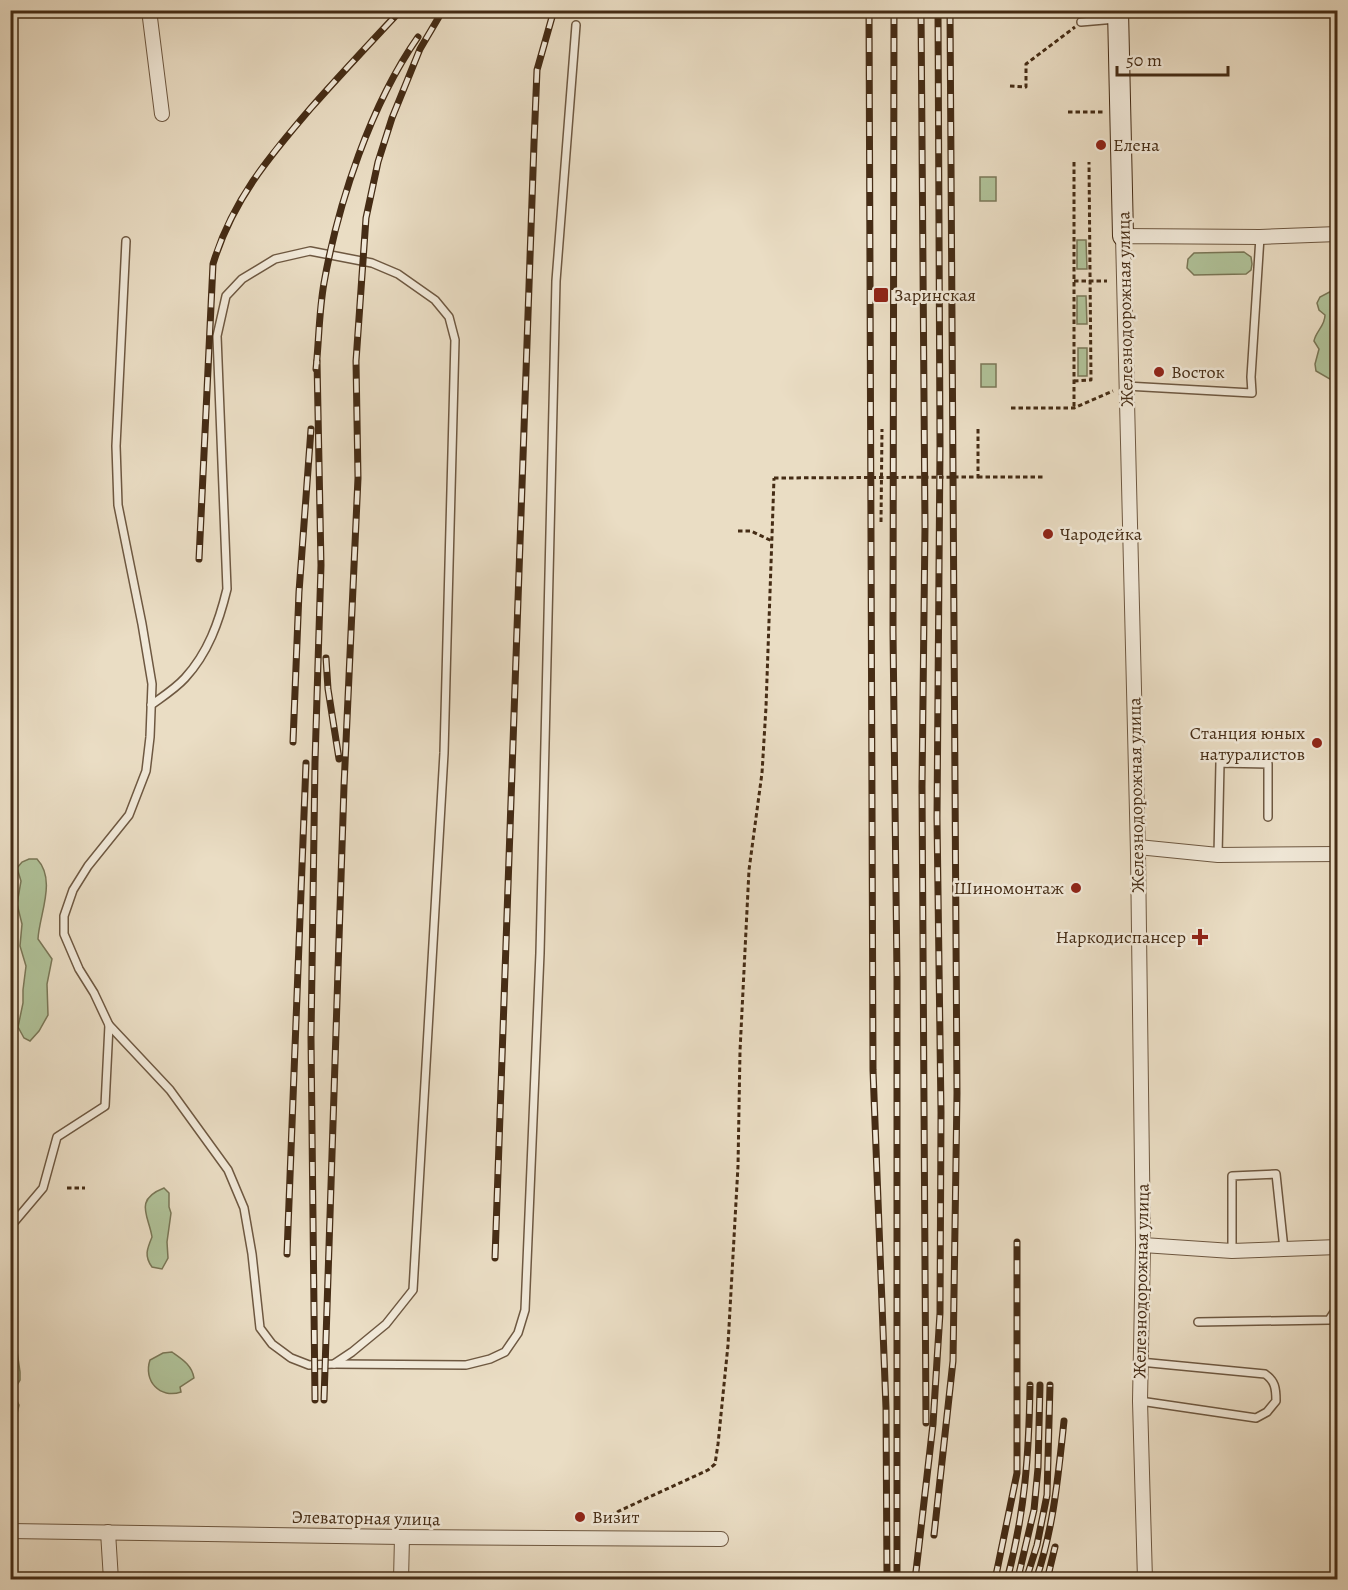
<svg xmlns="http://www.w3.org/2000/svg" width="1348" height="1590" viewBox="0 0 1348 1590" font-family="Alegreya,serif">
  <style>
    .green { fill: #b0c299; stroke: #7a7757; stroke-width: 1.5 }
    .lines { fill: none; stroke-linecap: round; stroke-linejoin: round }
    .lane-casing { stroke: #6e5841; stroke-width: 10 }
    .street-casing { stroke: #6e5841; stroke-width: 16 }
    .secondary-casing { stroke: #452c15; stroke-width: 22 }
    .path { stroke: #452c15; stroke-width: 3; stroke-dasharray: 4.5 3; stroke-linecap: butt }
    .lane { stroke: #f1e9d9; stroke-width: 7 }
    .street { stroke: #f1e9d9; stroke-width: 14 }
    .secondary { stroke: #f1e9d9; stroke-width: 20 }
    .rail-casing { stroke: #452c15; stroke-width: 7 }
    .rail { stroke: #f1e9d9; stroke-width: 4.5; stroke-dasharray: 14; stroke-linecap: butt }
    .path-bridge { stroke: #452c15; stroke-width: 3; stroke-dasharray: 4.5 3; stroke-linecap: butt }
    .poi-dot { fill: #8f2418; stroke: #f1e9d9; stroke-width: 2 }
    .labels { text-anchor: middle; dominant-baseline: central; stroke-width: 5; stroke-linejoin: round; paint-order: stroke }
    .poi-label { font-size: 18px; fill: #452c15; stroke: #f1e9d9; text-anchor: start }
    .street-label { font-size: 18px; fill: #452c15; stroke: #f1e9d9 }
  </style>
  <rect width="100%" height="100%" fill="#eaddc4"/>
  <filter id="stains"><feTurbulence type="fractalNoise" baseFrequency=".00333" numOctaves="4"/><feColorMatrix values="0 0 0 0 .2 0 0 0 0 .09 0 0 0 0 .02 0 0 0 .5 -.17"/></filter>
  <radialGradient id="worn" r=".72"><stop offset=".6" stop-color="#630" stop-opacity="0"/><stop offset="1" stop-color="#630" stop-opacity=".3"/></radialGradient>
  <g class="green">
    <rect x="980" y="177" width="16" height="24"/>
    <polygon points="1077,240 1086,240 1087,269 1077,269"/>
    <polygon points="1244,252 1251,257 1252,264 1251,270 1246,274 1194,275 1187,268 1188,259 1194,253"/>
    <path d="M 1337,288 L 1337,389 L 1330,379 L 1316,371 L 1315,364 L 1319,349 L 1314,341 C 1316,331 1325,326 1325,315 L 1319,310 L 1317,303 L 1320,297 Z"/>
    <polygon points="1077,296 1086,296 1087,324 1077,324"/>
    <rect x="1078" y="348" width="9" height="28"/>
    <rect x="981" y="364" width="15" height="23"/>
    <path d="M 29,859 L 37,859 C 57,880 39,915 38,939 L 52,959 L 47,984 L 48,1015 L 39,1031 L 30,1041 L 24,1038 L 18,1027 L 23,1003 L 23,990 L 26,966 L 20,946 L 22,924 L 17,904 L 21,881 L 17,868 L 22,862 Z"/>
    <path d="M 164,1188 L 169,1193 L 169,1207 L 171,1213 L 167,1242 L 168,1258 L 162,1269 L 152,1267 C 144,1256 147,1249 152,1237 C 149,1216 133,1200 164,1188 Z"/>
    <polygon points="11,1326 14,1330 20,1372 20,1380 13,1392 19,1405 17,1414 11,1411"/>
    <path d="M 172,1352 C 182,1359 192,1365 194,1378 L 180,1387 L 181,1392 C 160,1399 143,1381 150,1360 L 163,1353 Z"/>
  </g>
  <g class="lines">
    <defs>
      <g id="lane">
        <polyline points="1081,22 1116,19"/>
        <polyline points="1126,386 1252,393 1251,377 1260,237"/>
        <polyline points="1218,855 1220,763 1268,764 1268,817"/>
        <path d="M 109,1025 L 170,1090 L 228,1170 L 244,1208 L 252,1254 L 260,1328 L 272,1344 L 291,1358 L 309,1365 L 334,1364 L 352,1352 L 386,1324 L 413,1290 L 444,753 L 455,340 L 449,317 L 435,300 L 398,274 L 372,263 L 310,251 L 275,259 L 242,279 L 226,296 L 217,336 L 227,589 C 219,622 208,653 185,678 C 175,689 162,697 151,705"/>
        <polyline points="10,1227 43,1188 57,1137 105,1106 109,1025 94,993 79,969 64,934 64,916 73,890 88,866 129,815 146,771 150,737 152,684 142,624 118,505 116,446 126,241"/>
        <polyline points="1232,1251 1232,1176 1276,1174 1284,1249"/>
        <polyline points="1198,1322 1329,1320 1338,1306"/>
        <path d="M 1140,1362 L 1265,1374 C 1275,1381 1276,1388 1276,1401 L 1267,1412 L 1256,1418 L 1140,1401"/>
        <polyline points="334,1364 466,1365 490,1359 505,1352 518,1333 525,1310 540,953 556,281 576,25"/>
        <polyline points="1145,1576 1163,1580"/>
      </g>
      <g id="street">
        <polyline points="149,10 162,114"/>
        <polyline points="1138,847 1218,855 1338,854"/>
        <polyline points="1143,1245 1232,1251 1338,1247"/>
        <polyline points="10,1531 402,1537 721,1539"/>
        <polyline points="108,1532 111,1580"/>
        <polyline points="401,1580 402,1537"/>
        <polyline points="1145,1580 1140,1401 1143,1245 1138,854 1123,236 1260,237 1338,234"/>
      </g>
      <polyline id="secondary" points="1118,10 1123,236"/>
    </defs>
    <use href="#lane" class="lane-casing"/>
    <use href="#street" class="street-casing"/>
    <use href="#secondary" class="secondary-casing"/>
    <g class="path">
      <polyline points="1010,86 1026,87 1026,64 1075,27"/>
      <polyline points="1068,112 1103,112"/>
      <polyline points="1074,162 1074,408"/>
      <polyline points="1074,281 1107,281"/>
      <polyline points="1074,381 1091,380 1089,162"/>
      <polyline points="1011,408 1074,408 1113,391"/>
      <polyline points="978,477 1045,477"/>
      <polyline points="881,522 882,429"/>
      <polyline points="738,531 751,531 772,541"/>
      <polyline points="67,1188 85,1188"/>
      <polyline points="598,1524 619,1511 708,1470 715,1464 718,1444 728,1345 738,1166 740,1051 749,870 762,773 766,707 774,478"/>
    </g>
    <use href="#lane" class="lane"/>
    <use href="#street" class="street"/>
    <use href="#secondary" class="secondary"/>
    <defs>
      <g id="rail">
        <polyline points="869,10 873,1070 886,1408 887,1580"/>
        <polyline points="894,10 893,632 897,976 897,1580"/>
        <polyline points="921,10 925,527 922,787 926,1423"/>
        <path d="M 316,369 C 319,340 319,311 324,283 C 338,203 371,104 418,37"/>
        <path d="M 199,559 L 213,264 C 232,201 268,158 310,109 C 340,75 370,43 401,10"/>
        <polyline points="326,658 328,689 339,759"/>
        <polyline points="293,742 299,592 311,429"/>
        <polyline points="287,1254 306,763"/>
        <polyline points="495,1258 534,143 537,70 554,10"/>
        <polyline points="315,1400 311,1038 315,762 321,565 317,361"/>
        <polyline points="324,1400 344,786 358,478 356,361 366,218 378,162 392,118 420,49 443,10"/>
        <polyline points="934,1535 953,1361 957,1093 950,10"/>
        <polyline points="1018,1578 1034,1510 1038,1468 1040,1385"/>
        <polyline points="915,1580 933,1424 940,1313 941,1112 937,818 940,446 938,10"/>
        <polyline points="995,1580 1017,1473 1017,1242"/>
        <path d="M 1007,1580 C 1025,1512 1029,1454 1030,1385"/>
        <polyline points="1026,1580 1037,1545 1047,1495 1050,1385"/>
        <path d="M 1036,1580 C 1054,1526 1058,1477 1064,1421"/>
        <polyline points="1047,1580 1055,1547"/>
      </g>
    </defs>
    <use href="#rail" class="rail-casing"/>
    <use href="#rail" class="rail"/>
    <polyline class="path-bridge" points="774,478 978,477 978,429"/>
  </g>
  <g class="poi-dot">
    <circle cx="1101" cy="145" r="6"/>
    <rect x="873" y="287" width="16" height="16" rx="3"/>
    <circle cx="1159" cy="372" r="6"/>
    <circle cx="1048" cy="534" r="6"/>
    <circle cx="1317" cy="743" r="6"/>
    <circle cx="1076" cy="888" r="6"/>
    <path d="M1197 928h6v6h6v6h-6v6h-6v-6h-6v-6h6z"/>
    <circle cx="580" cy="1517" r="6"/>
  </g>
  <g class="labels">
    <g class="poi-label">
      <text x="1113" y="145">Елена</text>
      <text x="894" y="295">Заринская</text>
      <text x="1171" y="372">Восток</text>
      <text x="1060" y="534">Чародейка</text>
      <text x="1305" y="733" text-anchor="end">Станция юных<tspan x="1305" dy="21">натуралистов</tspan></text>
      <text x="1064" y="888" text-anchor="end">Шиномонтаж</text>
      <text x="1186" y="937" text-anchor="end">Наркодиспансер</text>
      <text x="592" y="1517">Визит</text>
    </g>
    <g class="street-label">
      <text transform="translate(1125 309) rotate(-91)">Железнодорожная улица</text>
      <text transform="translate(1136 795) rotate(-91)">Железнодорожная улица</text>
      <text transform="translate(1141 1281) rotate(-89)">Железнодорожная улица</text>
      <text transform="translate(366 1518) rotate(1)">Элеваторная улица</text>
    </g>
  </g>
  <rect width="1348" height="1590" fill="none" stroke="#eaddc4" stroke-width="36"/>
  <rect x="12" y="12" width="1324" height="1566" fill="none" stroke="#452c15" stroke-width="3"/>
  <rect x="18" y="18" width="1312" height="1554" fill="none" stroke="#452c15" stroke-width="1.5"/>
  <path d="M1117 66v9h111v-9" fill="none" stroke="#452c15" stroke-width="3"/>
  <text x="1126" y="66" font-size="18" fill="#452c15" stroke="#f1e9d9" stroke-width="4.5" paint-order="stroke">50 m</text>
  <rect width="100%" height="100%" filter="url(#stains)"/>
  <rect width="100%" height="100%" fill="url(#worn)"/>
</svg>
